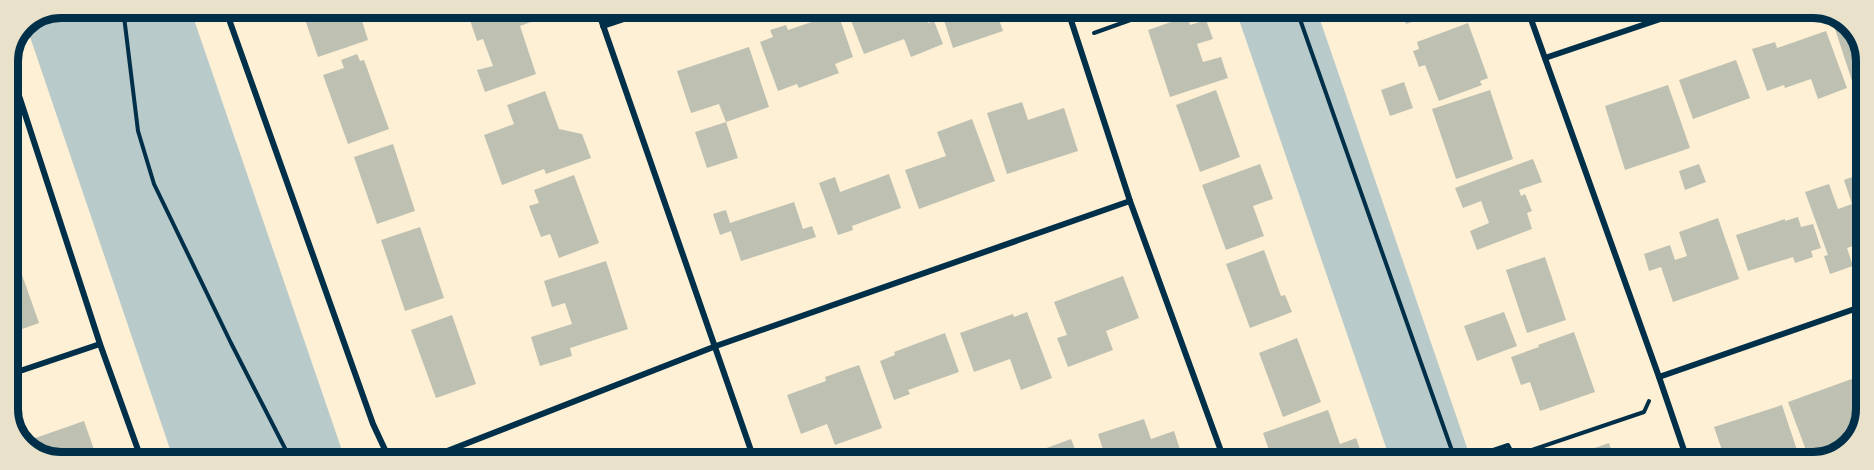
<svg xmlns="http://www.w3.org/2000/svg" width="1874" height="470" viewBox="0 0 1874 470" font-family="Jost,sans-serif">
  <style>
    .green { fill: #b9caca }
    .building { fill: #bec0b2 }
    .lines { fill: none; stroke-linecap: round; stroke-linejoin: round }
    .path { stroke: #003049; stroke-width: 4 }
    .minor { stroke: #003049; stroke-width: 6 }
    .rim { fill: none; stroke: #003049; stroke-width: 8 }
  </style>
  <rect width="100%" height="100%" fill="#fdf0d5"/>
  <g class="green">
    <polygon points="61,8 190,8 346,462 174,461 25,22"/>
    <polygon points="1235,8 1316,8 1472,462 1391,462"/>
  </g>
  <g class="building">
    <polygon points="301,8 358,8 368,40 318,57"/>
    <polygon points="506,8 538,8 542,18 520,26 536,74 485,92 477,70 493,66 483,39 477,41 470,20"/>
    <polygon points="860,8 922,8 928,23 934,21 943,44 911,57 904,39 864,54 848,13"/>
    <polygon points="940,8 995,8 1003,31 953,48"/>
    <polygon points="1401,8 1451,8 1451,9 1406,24"/>
    <polygon points="838,13 853,57 835,64 839,73 799,88 797,84 778,91 760,42 773,37 770,30 786,25 788,30"/>
    <polygon points="1188,16 1190,25 1206,20 1213,39 1197,44 1203,62 1221,57 1228,78 1170,97 1148,30"/>
    <polygon points="1468,23 1488,78 1480,81 1482,85 1439,101 1425,65 1419,67 1413,51 1419,49 1417,42"/>
    <polygon points="1850,24 1853,26 1866,55 1866,90 1856,93 1835,29"/>
    <polygon points="1826,31 1847,88 1818,99 1811,79 1785,88 1784,85 1767,91 1752,49 1775,42 1777,48"/>
    <polygon points="749,47 769,107 726,122 719,104 691,113 677,71"/>
    <polygon points="357,54 360,61 364,60 389,129 348,144 323,75 344,68 341,60"/>
    <polygon points="1736,60 1750,98 1693,119 1679,80"/>
    <polygon points="1404,82 1413,108 1390,116 1381,90"/>
    <polygon points="1668,85 1690,148 1625,170 1605,106"/>
    <polygon points="1216,90 1240,157 1200,172 1176,105"/>
    <polygon points="1490,90 1513,159 1456,179 1432,109"/>
    <polygon points="545,91 559,129 582,134 591,158 546,174 544,169 502,185 484,135 514,124 507,105"/>
    <polygon points="1022,102 1028,120 1064,108 1078,151 1007,174 987,113"/>
    <polygon points="972,119 995,181 919,209 905,170 946,156 937,132"/>
    <polygon points="726,122 738,158 707,168 695,132"/>
    <polygon points="393,144 415,211 377,224 354,157"/>
    <polygon points="1533,159 1542,182 1519,190 1521,196 1525,194 1532,211 1527,213 1532,229 1477,250 1470,231 1489,223 1481,201 1463,208 1455,188"/>
    <polygon points="1260,164 1273,199 1253,206 1264,236 1226,250 1202,185"/>
    <polygon points="1699,164 1706,182 1685,190 1679,171"/>
    <polygon points="1866,172 1866,245 1857,248 1856,245 1847,248 1853,266 1830,274 1824,256 1828,255 1805,192 1829,184 1838,209 1852,204 1844,180"/>
    <polygon points="889,174 901,208 852,226 853,230 838,235 819,183 835,177 840,192"/>
    <polygon points="574,175 599,243 559,258 550,234 541,237 529,206 539,203 534,190"/>
    <polygon points="794,202 803,229 812,226 816,237 741,261 731,231 720,235 713,214 726,210 730,223"/>
    <polygon points="1798,217 1801,227 1813,224 1821,248 1811,251 1813,257 1795,263 1793,257 1748,271 1736,235 1785,219 1785,221"/>
    <polygon points="1718,218 1739,279 1673,302 1661,267 1649,271 1644,254 1670,245 1675,260 1687,256 1679,232"/>
    <polygon points="420,227 444,298 405,311 381,240"/>
    <polygon points="8,235 39,323 8,334"/>
    <polygon points="1264,250 1281,296 1285,295 1292,312 1250,328 1226,264"/>
    <polygon points="1545,257 1566,320 1527,333 1506,270"/>
    <polygon points="606,261 628,329 570,348 572,356 540,366 531,337 572,324 565,303 552,307 544,281"/>
    <polygon points="1123,276 1139,318 1106,331 1113,350 1068,367 1057,338 1067,335 1054,302"/>
    <polygon points="1027,312 1052,378 1021,390 1010,359 974,372 960,333 1013,314 1014,317"/>
    <polygon points="1504,312 1517,346 1477,361 1464,326"/>
    <polygon points="452,315 476,384 436,398 411,330"/>
    <polygon points="1574,332 1595,392 1540,411 1530,382 1521,385 1511,357 1539,347 1538,345"/>
    <polygon points="945,333 959,372 908,390 910,394 894,400 880,361 895,355 894,352"/>
    <polygon points="1297,338 1321,402 1283,417 1259,353"/>
    <polygon points="859,365 882,428 835,445 827,424 801,434 787,395 826,381 825,377"/>
    <polygon points="1860,376 1865,392 1865,419 1846,428 1849,436 1846,437 1848,447 1810,461 1788,402"/>
    <polygon points="1782,405 1799,456 1779,462 1776,453 1747,462 1726,462 1714,427"/>
    <polygon points="1328,410 1340,444 1356,438 1360,449 1365,448 1370,462 1300,462 1298,456 1281,462 1273,462 1263,433"/>
    <polygon points="1144,419 1151,439 1174,431 1184,462 1107,462 1098,434"/>
    <polygon points="84,421 98,461 51,461 21,443"/>
    <polygon points="1071,439 1080,462 1045,462 1041,450"/>
    <polygon points="1609,443 1613,455 1616,453 1619,462 1554,462"/>
    <polygon points="615,453 618,462 592,462 592,461"/>
  </g>
  <g class="lines">
    <g class="path">
      <polyline points="123,8 138,131 154,184 231,343 292,462"/>
      <polyline points="1296,8 1456,462"/>
      <polyline points="1094,33 1164,8"/>
      <polyline points="1458,462 1508,445 1514,456 1644,412 1649,401"/>
    </g>
    <g class="minor">
      <polyline points="225,8 373,424 387,454 409,460 442,453 716,346 1130,201"/>
      <polyline points="597,8 755,462"/>
      <polyline points="1067,8 1130,201 1225,462"/>
      <polyline points="1527,8 1659,377 1866,305"/>
      <polyline points="603,26 657,8"/>
      <polyline points="1545,58 1690,9"/>
      <polyline points="8,62 100,344 142,461"/>
      <polyline points="8,375 100,344"/>
      <polyline points="1659,377 1688,462"/>
    </g>
  </g>
  <path d="M0 0H1874V470H0ZM61 18H1813A43 43 0 0 1 1856 61V409A43 43 0 0 1 1813 452H61A43 43 0 0 1 18 409V61A43 43 0 0 1 61 18Z" fill="#e9e1ca" fill-rule="evenodd"/>
  <path class="rim" d="M61 18H1813A43 43 0 0 1 1856 61V409A43 43 0 0 1 1813 452H61A43 43 0 0 1 18 409V61A43 43 0 0 1 61 18Z"/>
</svg>
